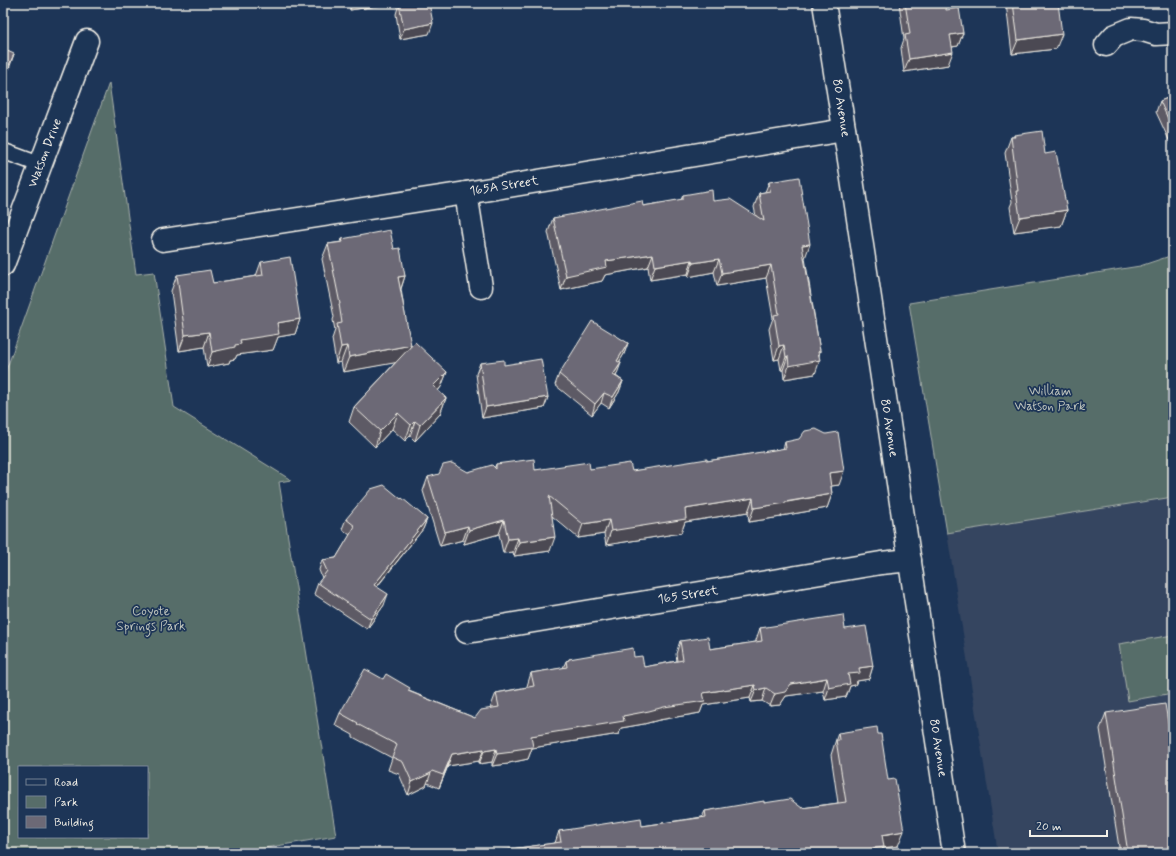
<svg xmlns="http://www.w3.org/2000/svg" width="1176" height="856" viewBox="0 0 1176 856" font-family="Mynerve,sans-serif">
  <style>
    .built { fill: #354560 }
    .green { fill: #576d69; stroke: #a6afa8; fill-rule: evenodd }
    .lines { fill: none; stroke-linecap: round; stroke-linejoin: round }
    .lane-casing { stroke: #f4f1e8; stroke-width: 18 }
    .street-casing { stroke: #f4f1e8; stroke-width: 25 }
    .secondary-casing { stroke: #f4f1e8; stroke-width: 25 }
    .lane { stroke: #1d3557; stroke-width: 15 }
    .street { stroke: #1d3557; stroke-width: 22 }
    .secondary { stroke: #1d3557; stroke-width: 22 }
    .wall { fill: #5d5a65; stroke: #f4f1e8 }
    .shaded-wall { fill: #4c4a53; stroke: #f4f1e8 }
    .building { fill: #6c6976; stroke: #f4f1e8 }
    .labels { text-anchor: middle; dominant-baseline: central; stroke-width: 3.5; stroke-linejoin: round; paint-order: stroke }
    .street-label { font-size: 13px; fill: #f4f1e8; stroke: #1d3557 }
    .park-label { font-size: 13px; fill: #bdc3bc; stroke: #1d3557 }
  </style>
  <rect width="100%" height="100%" fill="#1d3557"/>
  <filter id="ink" filterUnits="userSpaceOnUse"><feTurbulence type="fractalNoise" baseFrequency=".025" numOctaves="2"/><feDisplacementMap in="SourceGraphic" scale="8" xChannelSelector="R" yChannelSelector="G"/><feConvolveMatrix kernelMatrix="1 2 1 2 8 2 1 2 1" color-interpolation-filters="sRGB"/></filter>
  <g filter="url(#ink)">
    <polygon class="built" points="1173,497 1173,853 998,853 947,533"/>
    <g class="green">
      <path d="M 109,83 L 136,274 L 154,272 L 174,407 L 291,480 L 279,482 L 336,836 L 235,853 L 3,853 L 3,379 ZM 19,767 L 147,767 L 147,837 L 19,837 Z"/>
      <polygon points="1173,255 1173,497 947,533 909,303 1140,266"/>
      <polygon points="1173,635 1173,693 1128,701 1119,644"/>
    </g>
    <g class="lines">
      <defs>
        <polyline id="lane" points="3,151 41,165"/>
        <g id="street">
          <polyline points="1106,45 1114,36 1131,29 1143,30 1156,34 1173,33"/>
          <polyline points="466,193 481,287"/>
          <polyline points="163,240 466,193 844,130"/>
          <polyline points="3,265 87,41"/>
          <polyline points="467,632 881,563 910,560"/>
        </g>
        <polyline id="secondary" points="824,3 850,166 954,853"/>
      </defs>
      <use href="#lane" class="lane-casing"/>
      <use href="#street" class="street-casing"/>
      <use href="#secondary" class="secondary-casing"/>
      <use href="#lane" class="lane"/>
      <use href="#street" class="street"/>
      <use href="#secondary" class="secondary"/>
    </g>
    <g class="wall">
      <polygon points="349,3 390,3 390,4 350,10"/>
      <polygon points="899,3 945,3 946,10 963,33 958,46 952,47 948,65 904,72 901,48 904,39"/>
      <polygon points="1006,3 1058,3 1056,49 1012,54"/>
      <polygon points="399,4 429,34 400,39 396,14"/>
      <polygon points="1173,96 1173,152 1170,140 1169,140 1156,112 1160,101"/>
      <polygon points="1014,135 1045,154 1067,210 1061,226 1014,232 1010,207 1012,202 1005,153 1011,137 1014,137"/>
      <polygon points="769,182 805,258 820,351 815,374 784,379 783,370 781,370 779,359 774,360 769,329 773,318 766,278 717,286 714,272 688,277 688,274 650,280 648,267 605,275 602,281 561,290 548,232 553,218 643,206 681,200 683,195 713,201 756,216 754,207 759,193 765,192"/>
      <polygon points="342,239 394,249 405,276 401,289 410,347 447,372 441,387 438,391 446,398 440,414 415,441 410,436 405,441 392,429 375,447 349,422 354,407 396,362 343,372 341,362 336,363 332,339 335,330 333,320 334,317 322,259 328,244 341,242"/>
      <polygon points="261,262 300,319 295,334 278,337 273,350 237,355 235,359 230,360 229,363 207,367 204,347 179,351 171,291 177,275 213,283 256,276"/>
      <polygon points="628,343 624,354 619,362 617,374 616,376 623,381 619,392 609,408 601,403 592,415 555,385 559,374"/>
      <polygon points="480,363 504,365 548,397 544,408 482,418 476,374"/>
      <polygon points="785,442 839,485 831,486 832,494 827,508 781,516 781,517 749,522 748,512 685,522 681,533 606,545 604,534 578,538 552,516 550,551 514,556 513,552 503,553 499,534 464,544 463,540 440,546 423,491 428,477 468,472 495,467 496,464 535,470 590,469 632,471 707,461 783,449"/>
      <polygon points="401,499 427,519 423,529 377,587 384,605 367,629 314,594 318,583 322,578 319,570 322,560 336,558 350,535 342,529 346,519"/>
      <polygon points="760,628 845,629 873,666 869,679 857,681 855,685 850,686 846,697 825,700 823,691 786,696 780,705 770,706 762,701 751,702 750,698 703,705 700,713 659,720 644,724 621,728 619,734 532,748 528,759 509,763 508,764 492,766 492,762 479,764 479,761 448,766 439,788 427,783 426,786 408,795 399,774 388,770 392,758 353,737 353,735 335,725 340,713 383,679 409,691 475,718 492,708 491,706 496,693 527,687 527,686 531,673 563,668 566,661 569,660 569,659 634,657 644,667 677,661 676,654 680,641 710,649 756,642 756,640"/>
      <polygon points="1106,713 1173,853 1120,853 1100,729"/>
      <polygon points="838,733 888,780 898,846 883,848 881,853 496,853 497,851 555,843 559,831 642,826 702,817 705,811 764,803 802,808 838,803 831,755"/>
    </g>
    <g class="shaded-wall">
      <polygon points="353,3 390,3 390,4 350,10"/>
      <polygon points="433,23 429,34 400,39 404,29"/>
      <polygon points="963,33 958,46 945,48 950,35"/>
      <polygon points="1062,34 1056,49 1012,54 1018,40"/>
      <polygon points="953,52 948,65 904,72 909,59"/>
      <polygon points="14,54 9,69 3,81 3,79 5,74"/>
      <polygon points="1173,130 1173,131 1170,140 1169,140"/>
      <polygon points="1067,210 1061,226 1014,232 1020,217"/>
      <polygon points="810,244 805,258 797,259 802,245"/>
      <polygon points="653,254 648,267 605,275 602,281 561,290 566,276 606,261"/>
      <polygon points="719,259 714,272 688,277 693,263"/>
      <polygon points="692,260 688,274 650,280 655,266"/>
      <polygon points="771,265 766,278 717,286 722,273"/>
      <polygon points="405,276 400,291 398,277"/>
      <polygon points="300,319 295,334 278,337 273,350 237,355 235,359 230,360 229,363 207,367 212,352 235,345 240,340 277,323"/>
      <polygon points="209,332 204,347 179,351 185,335"/>
      <polygon points="628,343 624,354 613,372 617,361"/>
      <polygon points="411,345 405,361 343,372 349,357"/>
      <polygon points="784,345 779,359 774,360 779,346"/>
      <polygon points="347,346 341,362 336,363 341,347"/>
      <polygon points="820,351 817,361 820,360 815,374 784,379 789,366"/>
      <polygon points="788,356 783,370 781,370 786,357"/>
      <polygon points="621,363 617,374 609,386 613,375"/>
      <polygon points="447,372 441,387 428,402 433,386"/>
      <polygon points="623,381 619,392 609,408 613,397"/>
      <polygon points="604,393 601,403 592,415 595,404"/>
      <polygon points="548,397 544,408 482,418 486,407"/>
      <polygon points="446,398 440,414 415,441 420,425"/>
      <polygon points="398,413 392,429 375,447 380,431"/>
      <polygon points="415,421 410,436 405,441 411,425"/>
      <polygon points="844,471 839,485 824,487 829,473"/>
      <polygon points="832,494 827,508 781,516 781,517 749,522 754,508"/>
      <polygon points="753,498 748,512 685,522 681,533 606,545 611,531 685,509"/>
      <polygon points="427,519 423,529 370,595 374,585"/>
      <polygon points="504,520 499,534 464,544 469,530"/>
      <polygon points="609,520 604,534 578,538 583,524"/>
      <polygon points="468,526 463,540 440,546 445,532"/>
      <polygon points="555,537 550,551 514,556 519,542"/>
      <polygon points="518,538 513,552 503,553 508,539"/>
      <polygon points="388,594 384,605 367,629 371,619"/>
      <polygon points="873,666 869,679 857,681 855,685 850,686 846,697 825,700 829,688 848,674 859,668"/>
      <polygon points="827,678 823,691 786,696 780,705 770,706 775,694 791,684"/>
      <polygon points="755,685 750,698 703,705 700,713 659,720 644,724 621,728 619,734 532,748 528,759 509,763 508,764 492,766 497,754 513,750 531,736 623,716 703,693"/>
      <polygon points="766,688 762,701 751,702 756,690"/>
      <polygon points="484,749 479,761 448,766 439,788 452,754"/>
      <polygon points="496,749 492,762 479,764 484,751"/>
      <polygon points="431,773 426,786 408,795 412,782"/>
      <polygon points="904,831 898,846 883,848 881,853 846,853 882,835"/>
    </g>
    <g class="building">
      <polygon points="402,3 429,3 433,23 404,29 399,4"/>
      <polygon points="905,3 945,3 946,10 959,8 963,33 950,35 953,52 909,59 905,35 910,34"/>
      <polygon points="1013,3 1058,3 1062,34 1018,40"/>
      <polygon points="3,49 14,54 5,74 4,73 3,75"/>
      <polygon points="1173,96 1173,130 1160,101"/>
      <polygon points="1042,131 1045,154 1056,152 1067,210 1020,217 1016,191 1018,191 1011,137 1015,137 1014,135"/>
      <polygon points="799,177 810,244 802,245 820,351 818,352 820,360 789,366 788,356 786,357 784,345 779,346 774,315 779,314 771,265 722,273 719,259 693,263 692,260 655,266 653,254 606,261 607,267 566,276 553,218 642,201 643,206 683,199 683,195 712,190 713,201 730,199 764,221 759,193 770,191 769,182"/>
      <polygon points="390,230 394,249 400,248 405,276 398,277 411,345 349,357 347,346 341,347 337,324 342,323 339,304 340,304 328,244 343,242 342,239"/>
      <polygon points="290,257 300,319 277,323 279,334 240,340 241,344 235,345 235,347 212,352 209,332 185,335 177,275 210,270 213,283 263,275 261,262"/>
      <polygon points="592,321 628,343 617,361 621,363 613,375 623,381 613,397 604,393 595,404 559,374"/>
      <polygon points="415,342 447,372 433,386 446,398 420,425 415,421 411,425 398,413 380,431 354,407"/>
      <polygon points="541,359 548,397 486,407 480,363 504,360 504,365"/>
      <polygon points="816,429 826,434 838,432 844,471 829,473 832,494 785,502 786,503 754,508 753,498 685,509 686,519 611,531 609,520 583,524 549,496 555,537 519,542 518,538 508,539 504,520 469,530 468,526 445,532 428,477 439,474 443,465 452,463 468,472 492,465 496,469 496,464 534,459 535,470 589,462 590,469 630,463 632,471 707,459 707,461 786,448 785,442 799,439 805,431"/>
      <polygon points="384,485 401,499 402,498 427,519 374,585 388,594 371,619 318,583 327,571 322,560 336,558 355,526 346,519 371,489"/>
      <polygon points="843,615 845,629 866,626 873,666 859,668 860,673 848,674 850,684 829,688 827,678 791,684 785,692 775,694 766,688 756,690 755,685 703,693 705,701 664,707 649,711 623,716 624,721 531,736 533,747 513,750 513,752 497,754 496,749 484,751 484,749 452,754 443,775 432,771 431,773 412,782 403,762 392,757 397,745 357,724 358,723 340,713 365,669 383,679 386,674 410,688 408,691 475,718 481,710 499,707 496,693 534,686 531,673 567,667 566,661 569,660 569,659 633,648 634,657 642,656 644,667 683,660 680,641 708,637 710,649 762,641 760,628"/>
      <polygon points="1165,704 1173,753 1173,853 1128,853 1106,713"/>
      <polygon points="877,727 878,734 881,734 888,780 895,779 904,831 882,835 884,847 846,853 497,853 497,851 561,842 559,831 641,818 642,826 706,817 705,811 764,801 764,803 790,799 802,808 846,802 836,740 839,740 838,733"/>
    </g>
  </g>
  <g class="labels">
    <g class="street-label">
      <text transform="translate(841 108) rotate(81)">80 Avenue</text>
      <text transform="translate(45 153) rotate(-69)">Watson Drive</text>
      <text transform="translate(504 186) rotate(-9)">165A Street</text>
      <text transform="translate(889 428) rotate(81)">80 Avenue</text>
      <text transform="translate(688 595) rotate(-9)">165 Street</text>
      <text transform="translate(938 748) rotate(81)">80 Avenue</text>
    </g>
    <g class="park-label">
      <text x="1050" y="391">William<tspan x="1050" dy="15">Watson Park</tspan></text>
      <text x="151" y="611">Coyote<tspan x="151" dy="15">Springs Park</tspan></text>
    </g>
  </g>
  <rect width="1176" height="856" fill="none" stroke="#1d3557" stroke-width="16"/>
  <rect x="8" y="8" width="1160" height="840" fill="none" stroke="#f4f1e8" stroke-width="1.5" filter="url(#ink)"/>
  <rect x="18" y="766" width="130" height="72" fill="#1d3557" stroke="#738091"/>
  <rect x="26" y="779" width="20" height="6" fill="#1d3557" stroke="#738091"/>
  <text x="54" y="786" font-size="12" fill="#f4f1e8">Road</text>
  <rect x="26" y="796" width="20" height="12" fill="#576d69" stroke="#738091"/>
  <text x="54" y="806" font-size="12" fill="#f4f1e8">Park</text>
  <rect x="26" y="816" width="20" height="12" fill="#6c6976" stroke="#738091"/>
  <text x="54" y="826" font-size="12" fill="#f4f1e8">Building</text>
  <path d="M1030 830v6h77v-6" fill="none" stroke="#f4f1e8" stroke-width="2"/>
  <text x="1036" y="830" font-size="12" fill="#f4f1e8" stroke="#1d3557" stroke-width="3" paint-order="stroke">20 m</text>
</svg>
